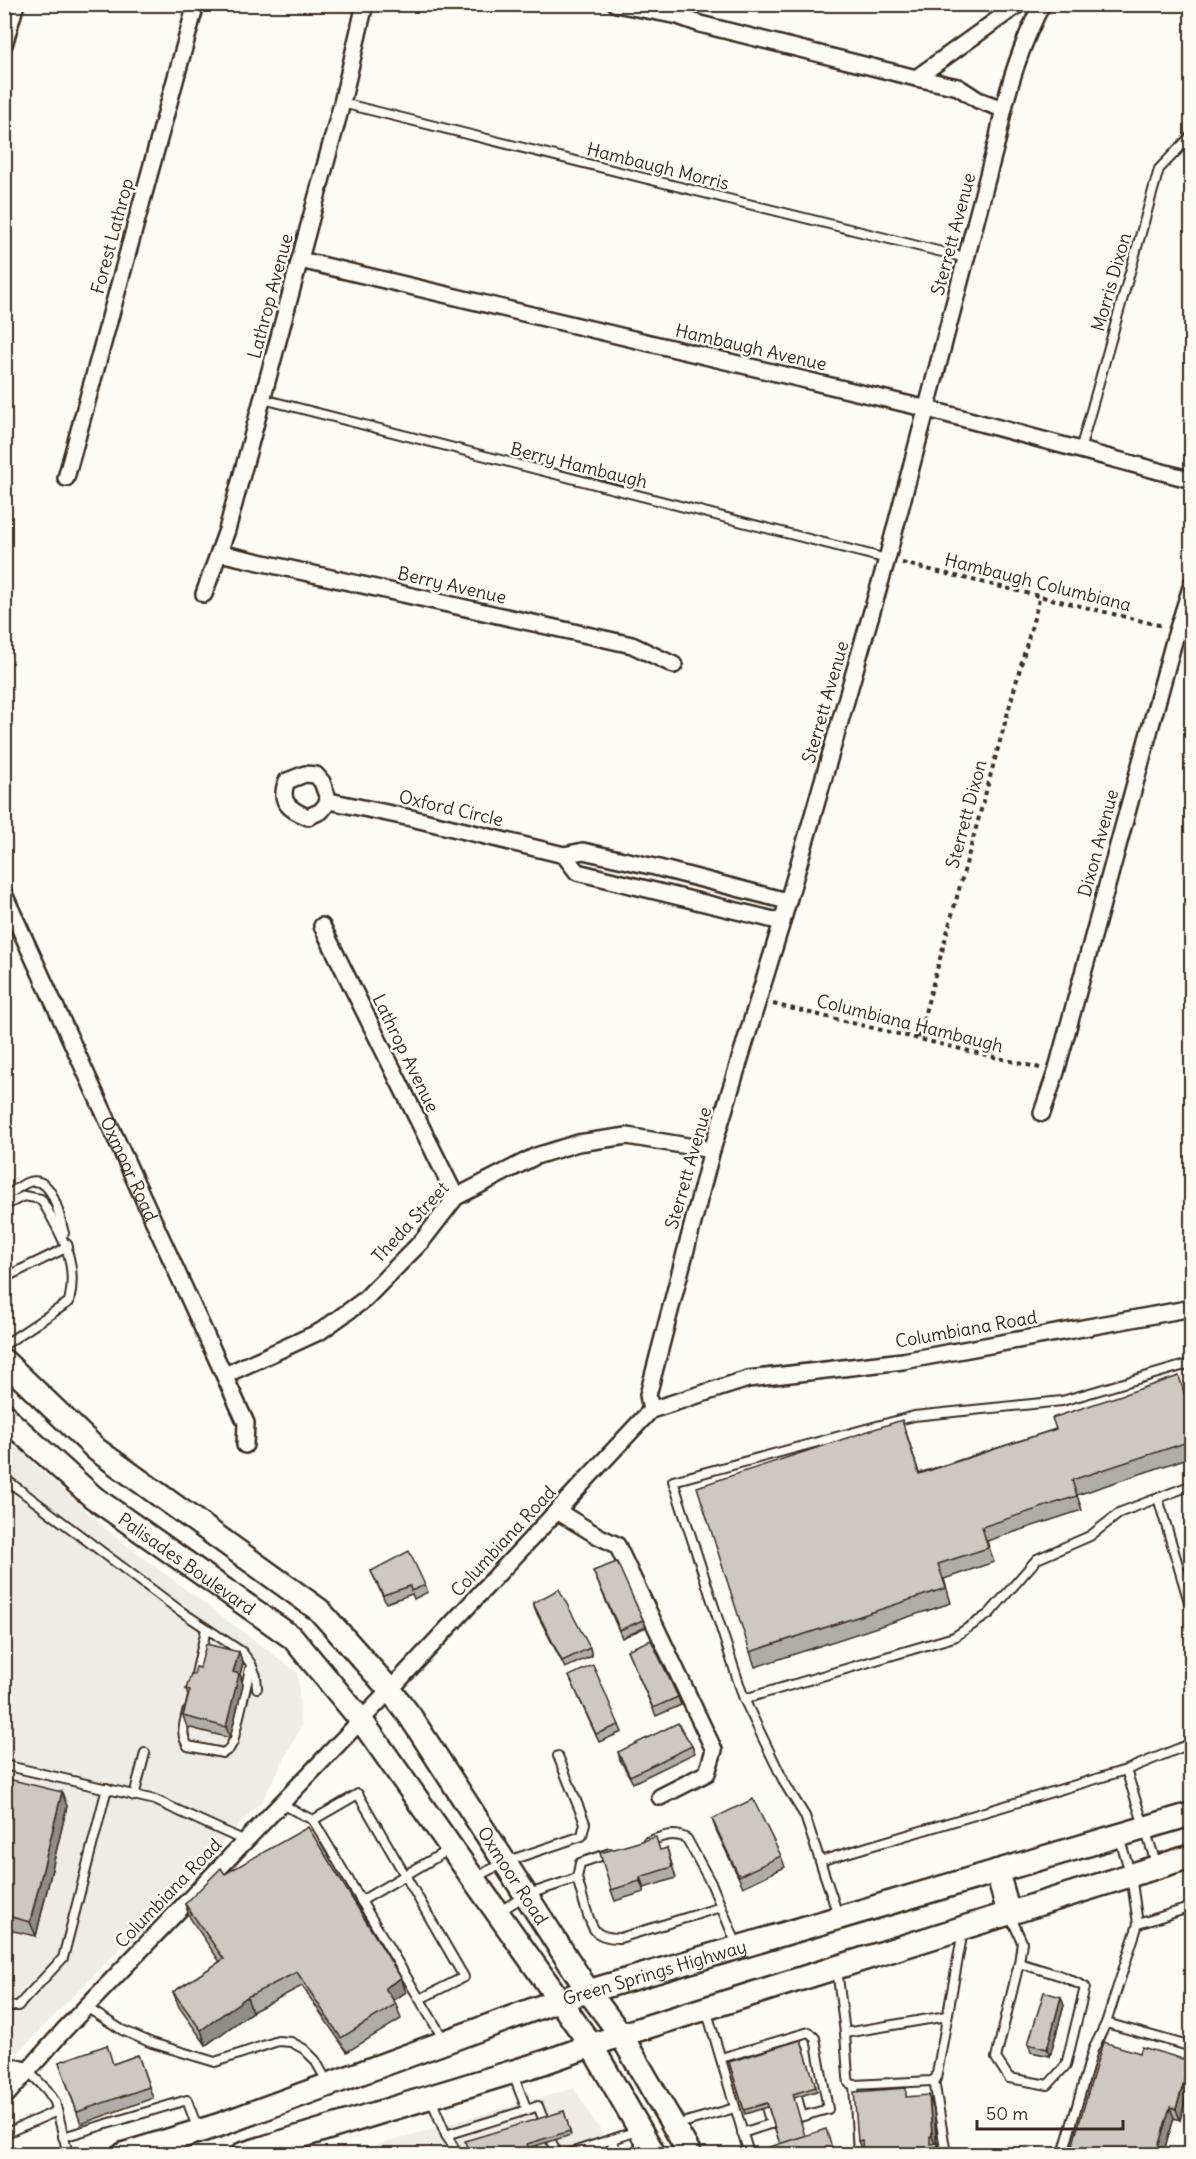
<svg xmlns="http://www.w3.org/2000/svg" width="1196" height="2159" viewBox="0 0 1196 2159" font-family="Delius,sans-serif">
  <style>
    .built { fill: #efece7 }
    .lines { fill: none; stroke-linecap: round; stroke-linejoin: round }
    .lane-casing { stroke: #3b2a1e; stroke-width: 12 }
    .street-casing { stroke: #3b2a1e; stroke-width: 20 }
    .secondary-casing { stroke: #3b2a1e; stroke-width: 27 }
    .path { stroke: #3b2a1e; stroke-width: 4; stroke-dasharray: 4.5 4.5; stroke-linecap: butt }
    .lane { stroke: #fdfcf7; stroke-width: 8 }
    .street { stroke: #fdfcf7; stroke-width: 15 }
    .secondary { stroke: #fdfcf7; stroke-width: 22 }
    .wall { fill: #b0aca7; stroke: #3b2a1e; stroke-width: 1.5 }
    .shaded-wall { fill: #908c88; stroke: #3b2a1e; stroke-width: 1.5 }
    .building { fill: #cdc8c2; stroke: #3b2a1e; stroke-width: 1.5 }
    .labels { text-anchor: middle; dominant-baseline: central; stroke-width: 5; stroke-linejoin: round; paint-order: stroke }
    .street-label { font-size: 18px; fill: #3b2a1e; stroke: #fdfcf7 }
  </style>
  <rect width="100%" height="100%" fill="#fdfcf7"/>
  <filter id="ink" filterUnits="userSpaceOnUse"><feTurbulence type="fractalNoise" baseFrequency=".0167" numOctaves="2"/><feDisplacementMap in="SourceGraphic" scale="12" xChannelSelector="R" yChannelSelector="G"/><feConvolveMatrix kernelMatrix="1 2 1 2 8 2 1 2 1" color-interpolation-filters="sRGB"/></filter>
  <g filter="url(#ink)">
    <g class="built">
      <polygon points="4,1436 114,1536 298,1673 301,1727 262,1801 19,2052 4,2048"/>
      <polygon points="574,2088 615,2154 346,2154"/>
    </g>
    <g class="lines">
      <defs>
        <g id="lane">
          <polyline points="342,103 966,258"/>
          <polyline points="263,399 887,559"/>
          <polyline points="1080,450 1159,169 1192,135"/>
          <path d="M 4,1198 C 12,1193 21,1184 29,1182 C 54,1175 59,1217 64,1233"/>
          <path d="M 4,1206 L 24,1196 L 41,1199 C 61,1233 79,1262 69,1302 L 4,1345"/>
          <polyline points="4,1278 68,1247 67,1244"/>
          <polyline points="4,1478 179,1610 242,1652 251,1664 256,1676 257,1688"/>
          <polyline points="1158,1498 1192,1612"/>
          <polyline points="196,1674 206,1629"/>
          <polyline points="744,1699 673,1481 914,1416 1062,1401 1192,1363"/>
          <path d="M 187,1712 C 184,1725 180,1734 188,1746 L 223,1753 L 229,1749 L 233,1742 L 251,1665"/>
          <polyline points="4,1765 155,1800 245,1841"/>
          <polyline points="1126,1770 1157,1866"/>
          <polyline points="134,1796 145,1753"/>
          <polyline points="281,1804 313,1820 444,2040"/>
          <polyline points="313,1820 358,1794 464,1977 420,1999"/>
          <polyline points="1119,1837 1131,1875 1138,1924 1192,1907"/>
          <path d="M 647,1842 C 661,1837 673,1831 687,1839 L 712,1885 L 737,1945"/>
          <polyline points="820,1861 1126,1770 1192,1743"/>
          <polyline points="474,1878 505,1862 582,1836 585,1823 558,1756"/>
          <polyline points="577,1878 580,1863 610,1853"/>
          <polyline points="361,1901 450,1849"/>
          <path d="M 500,1911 L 526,1895 L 577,1878 C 581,1891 587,1918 594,1929 C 599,1937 611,1938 620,1938 L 721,1907"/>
          <polyline points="838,1915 805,1816 785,1784 744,1699 954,1637 989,1614 1037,1559 1090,1536 1121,1512 1192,1485"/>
          <polyline points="1010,1915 1022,1942 1019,1963 996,2058 1009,2078 1048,2085 1066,2065 1085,1987 1062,1976 1019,1963"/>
          <polyline points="1138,1924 1106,2023 1192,2047"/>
          <polyline points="837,1969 845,2033 848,2077 849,2083 854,2085 858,2154"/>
          <polyline points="4,2006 18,2006 63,1958 107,1788"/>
          <polyline points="86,2007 122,2030 152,2043 215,2062 278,2041 291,2042 304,2049 315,2060 328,2083"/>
          <polyline points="706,2009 749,2154"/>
          <polyline points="845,2033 947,2016"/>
          <polyline points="721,2058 809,2032 815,2038 828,2109 800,2117"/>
          <polyline points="28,2071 47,2090 55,2102 68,2154"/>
          <polyline points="934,2080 946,2154"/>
          <polyline points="854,2085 931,2081 936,2079 963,1931"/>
          <polyline points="797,2097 802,2116"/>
          <polyline points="431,2099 446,2135 527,2110 513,2074"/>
          <polyline points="766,2107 771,2124"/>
          <polyline points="527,2110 538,2106 544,2121"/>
          <polyline points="675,2125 735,2108"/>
          <polyline points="742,2133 773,2123"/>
          <polyline points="4,2134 57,2111"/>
          <polyline points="446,2135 458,2154"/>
          <polyline points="63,2137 187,2100 198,2130"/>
          <polyline points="611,2140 618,2154"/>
          <polyline points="551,2141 557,2154"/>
          <polyline points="532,2147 535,2154"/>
          <polyline points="567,2154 637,2131"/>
          <polyline points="1063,2154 1093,2050 1106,2023"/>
        </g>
        <g id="street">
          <polyline points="616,4 678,16 700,24 916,78 1019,4"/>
          <polyline points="4,45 16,4"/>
          <polyline points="916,78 958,87 978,100 1003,109"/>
          <polyline points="300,260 928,409 1192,480"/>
          <polyline points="66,478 196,4"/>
          <polyline points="219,553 632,645 674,665"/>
          <polyline points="204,594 227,530 342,103 365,4"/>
          <path d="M 305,774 L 316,775 L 322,782 L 329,801 L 321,811 L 308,817 C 290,810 278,802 287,781 Z"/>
          <polyline points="329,801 411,818 564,855 583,851 655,867 787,901"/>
          <polyline points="564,855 577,872 782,922"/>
          <path id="s1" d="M 4,894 L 246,1423 L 245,1445"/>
          <polyline points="322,926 456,1197"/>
          <polyline points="1042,1113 1056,1072 1174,641 1192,584"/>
          <polyline points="225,1375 321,1331 364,1300 422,1241 456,1197 536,1156 578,1143 627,1136 712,1150"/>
          <path d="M 651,1410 L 648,1395 L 712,1150 L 782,922 L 887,559 L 998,137 C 1006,92 1021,45 1042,4"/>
          <polyline points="557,1511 598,1536 617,1545 714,1750 707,1773 660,1797"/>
          <polyline points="4,2064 28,2071"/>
          <polyline points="4,2098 64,2030 390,1690 651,1410 748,1379 903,1361 1192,1308"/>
        </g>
        <g id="secondary">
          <path id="s2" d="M 4,1361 L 97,1450 L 319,1610 L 390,1690 L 410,1716 L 588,1991 L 621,2035 L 690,2154"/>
          <path id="s3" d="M 4,1414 L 10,1422 L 93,1497 L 293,1638 L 361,1720 L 591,2045 L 654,2154"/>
          <polyline points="997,1871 1009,1914"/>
          <path id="s4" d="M 124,2154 L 219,2125 L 559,2000 L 1192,1814"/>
          <polyline points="243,2154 545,2062 621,2035 1192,1856"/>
        </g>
      </defs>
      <use href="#lane" class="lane-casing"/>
      <use href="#street" class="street-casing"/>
      <use href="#secondary" class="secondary-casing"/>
      <g class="path">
        <polyline points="902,563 1163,626"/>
        <polyline points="773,1004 1040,1068"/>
        <polyline points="918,1038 1040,596"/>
      </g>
      <use href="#lane" class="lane"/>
      <use href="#street" class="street"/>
      <use href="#secondary" class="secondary"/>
    </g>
    <g class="wall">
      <polygon points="1184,1391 1191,1413 1191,1457 1077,1495 1082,1510 987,1541 994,1562 944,1579 951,1603 755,1667 750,1652 907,1435 919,1473 1056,1429"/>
      <polygon points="371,1571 425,1585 428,1592 414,1599 412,1594 386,1603"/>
      <polygon points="593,1571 643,1620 646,1627 622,1638"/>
      <polygon points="533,1603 590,1648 592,1656 565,1668 535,1610"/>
      <polygon points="627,1650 678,1697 681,1705 656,1716"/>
      <polygon points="239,1652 243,1663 240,1674 243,1685 230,1738 187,1727 183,1716 188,1695 186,1689 194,1674 200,1668"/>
      <polygon points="569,1676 619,1725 622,1732 599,1742"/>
      <polygon points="692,1746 695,1753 633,1783 620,1760 618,1752"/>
      <polygon points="4,1778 67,1806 36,1936 4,1929"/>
      <polygon points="712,1819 781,1856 785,1867 743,1887 716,1830"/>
      <polygon points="667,1848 676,1878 644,1888 644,1892 615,1901 611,1890"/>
      <polygon points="225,1874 401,1978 406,1992 393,2001 396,2004 401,2019 347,2052 302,1986 252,2012 206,2045 179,2007 173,1992 220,1962 190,1918 185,1904"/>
      <polygon points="1064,2005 1050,2056 1031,2052 1028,2044"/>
      <polygon points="801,2040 817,2091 794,2098 780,2144 768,2107 745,2114 729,2062"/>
      <polygon points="1140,2053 1190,2061 1180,2120 1174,2118 1163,2154 1070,2154"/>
      <polygon points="138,2055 153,2098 81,2124 59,2062 113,2064"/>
      <polygon points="909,2097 934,2110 937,2143 941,2154 863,2154 858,2141"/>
      <polygon points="564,2111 571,2135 528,2148 530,2154 469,2154"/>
    </g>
    <g class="shaded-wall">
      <polygon points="239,1652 243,1663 240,1674 243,1685 230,1738 226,1727 233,1672"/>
      <polygon points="62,1792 67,1806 36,1936 30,1922"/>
      <polygon points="640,1877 644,1888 644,1892 640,1881"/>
      <polygon points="401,1978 406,1992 390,2003 385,1988"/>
      <polygon points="247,1997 252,2012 206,2045 201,2030"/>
      <polygon points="1061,1997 1064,2005 1050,2056 1047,2049"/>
      <polygon points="1190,2061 1191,2065 1191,2081 1180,2120 1176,2109"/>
      <polygon points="929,2095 934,2110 937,2150 932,2136"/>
      <polygon points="1170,2107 1174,2118 1163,2154 1156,2154"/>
      <polygon points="937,2143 941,2154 938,2154"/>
    </g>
    <g class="building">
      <polygon points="1179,1376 1191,1415 1191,1441 1072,1480 1077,1496 982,1527 988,1548 938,1564 946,1588 750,1652 697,1487 902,1420 919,1474 1056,1429 1052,1418"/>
      <polygon points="409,1551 425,1585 411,1591 410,1586 383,1595 371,1571"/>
      <polygon points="617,1562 643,1620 620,1630 593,1571"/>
      <polygon points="559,1589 590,1648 562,1661 533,1603"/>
      <polygon points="651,1640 678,1697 653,1708 627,1650"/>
      <polygon points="206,1644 239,1652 233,1672 239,1674 226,1727 183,1716 190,1690 186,1689 191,1674 194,1674 196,1667 200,1668"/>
      <polygon points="593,1665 619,1725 596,1734 569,1676"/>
      <polygon points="678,1723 692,1746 630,1776 618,1752"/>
      <polygon points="4,1778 62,1792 30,1922 4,1915"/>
      <polygon points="753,1799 781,1856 739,1876 712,1819"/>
      <polygon points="308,1827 401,1978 385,1988 396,2004 341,2038 297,1972 247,1997 201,2030 173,1992 224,1959 185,1904 221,1868 225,1874"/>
      <polygon points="656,1837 660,1850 667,1848 672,1867 640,1877 640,1881 611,1890 600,1853"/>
      <polygon points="1044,1992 1061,1997 1047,2049 1028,2044"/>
      <polygon points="801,2040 816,2087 793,2094 805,2136 780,2144 767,2103 744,2110 729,2062"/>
      <polygon points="1103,2042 1140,2053 1142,2047 1190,2061 1176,2109 1170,2107 1156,2154 1070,2154"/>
      <polygon points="107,2045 113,2064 138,2055 149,2087 77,2112 59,2062"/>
      <polygon points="906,2088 906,2097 929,2095 932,2136 930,2136 930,2144 937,2143 938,2154 863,2154 862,2140 858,2141 854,2092"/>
      <polygon points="564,2111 570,2131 527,2144 530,2154 508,2154 507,2151 494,2154 469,2154 465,2141"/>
      <polygon points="826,2129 834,2154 758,2154 757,2151"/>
    </g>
  </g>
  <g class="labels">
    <g class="street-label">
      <text transform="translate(658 166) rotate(14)">Hambaugh Morris</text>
      <text transform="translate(953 234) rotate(-75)">Sterrett Avenue</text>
      <text transform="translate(112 236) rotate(-75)">Forest Lathrop</text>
      <text transform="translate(1111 282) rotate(-74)">Morris Dixon</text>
      <text transform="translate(270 296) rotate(-75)">Lathrop Avenue</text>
      <text transform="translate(751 347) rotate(13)">Hambaugh Avenue</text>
      <text transform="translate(579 465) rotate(14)">Berry Hambaugh</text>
      <text transform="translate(1038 582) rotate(14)">Hambaugh Columbiana</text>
      <text transform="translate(452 585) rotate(13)">Berry Avenue</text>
      <text transform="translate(825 702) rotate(-74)">Sterrett Avenue</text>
      <text transform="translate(451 808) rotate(13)">Oxford Circle</text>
      <text transform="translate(966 814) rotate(-75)">Sterrett Dixon</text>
      <text transform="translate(1098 843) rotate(-75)">Dixon Avenue</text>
      <text transform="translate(910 1023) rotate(14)">Columbiana Hambaugh</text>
      <text transform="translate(406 1053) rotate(64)">Lathrop Avenue</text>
      <text transform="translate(688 1168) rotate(-74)">Sterrett Avenue</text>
      <text stroke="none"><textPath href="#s1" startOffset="302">Oxmoor Road</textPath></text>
      <text transform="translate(410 1222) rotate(-47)">Theda Street</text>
      <text transform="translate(966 1329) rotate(-10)">Columbiana Road</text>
      <text transform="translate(503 1541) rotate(-47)">Columbiana Road</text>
      <text stroke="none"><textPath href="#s3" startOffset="237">Palisades Boulevard</textPath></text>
      <text stroke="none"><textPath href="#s2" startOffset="732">Oxmoor Road</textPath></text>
      <text transform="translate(168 1893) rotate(-46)">Columbiana Road</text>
      <text stroke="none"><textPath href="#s4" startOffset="561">Green Springs Highway</textPath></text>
    </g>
  </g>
  <rect width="1196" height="2159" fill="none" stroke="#fdfcf7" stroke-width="24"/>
  <rect x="12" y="12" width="1172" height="2135" fill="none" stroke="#3b2a1e" stroke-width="2" filter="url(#ink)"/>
  <path d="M977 2120v9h146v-9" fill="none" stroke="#3b2a1e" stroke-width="3"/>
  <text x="986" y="2120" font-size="18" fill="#3b2a1e" stroke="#fdfcf7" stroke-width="4.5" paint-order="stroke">50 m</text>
</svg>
